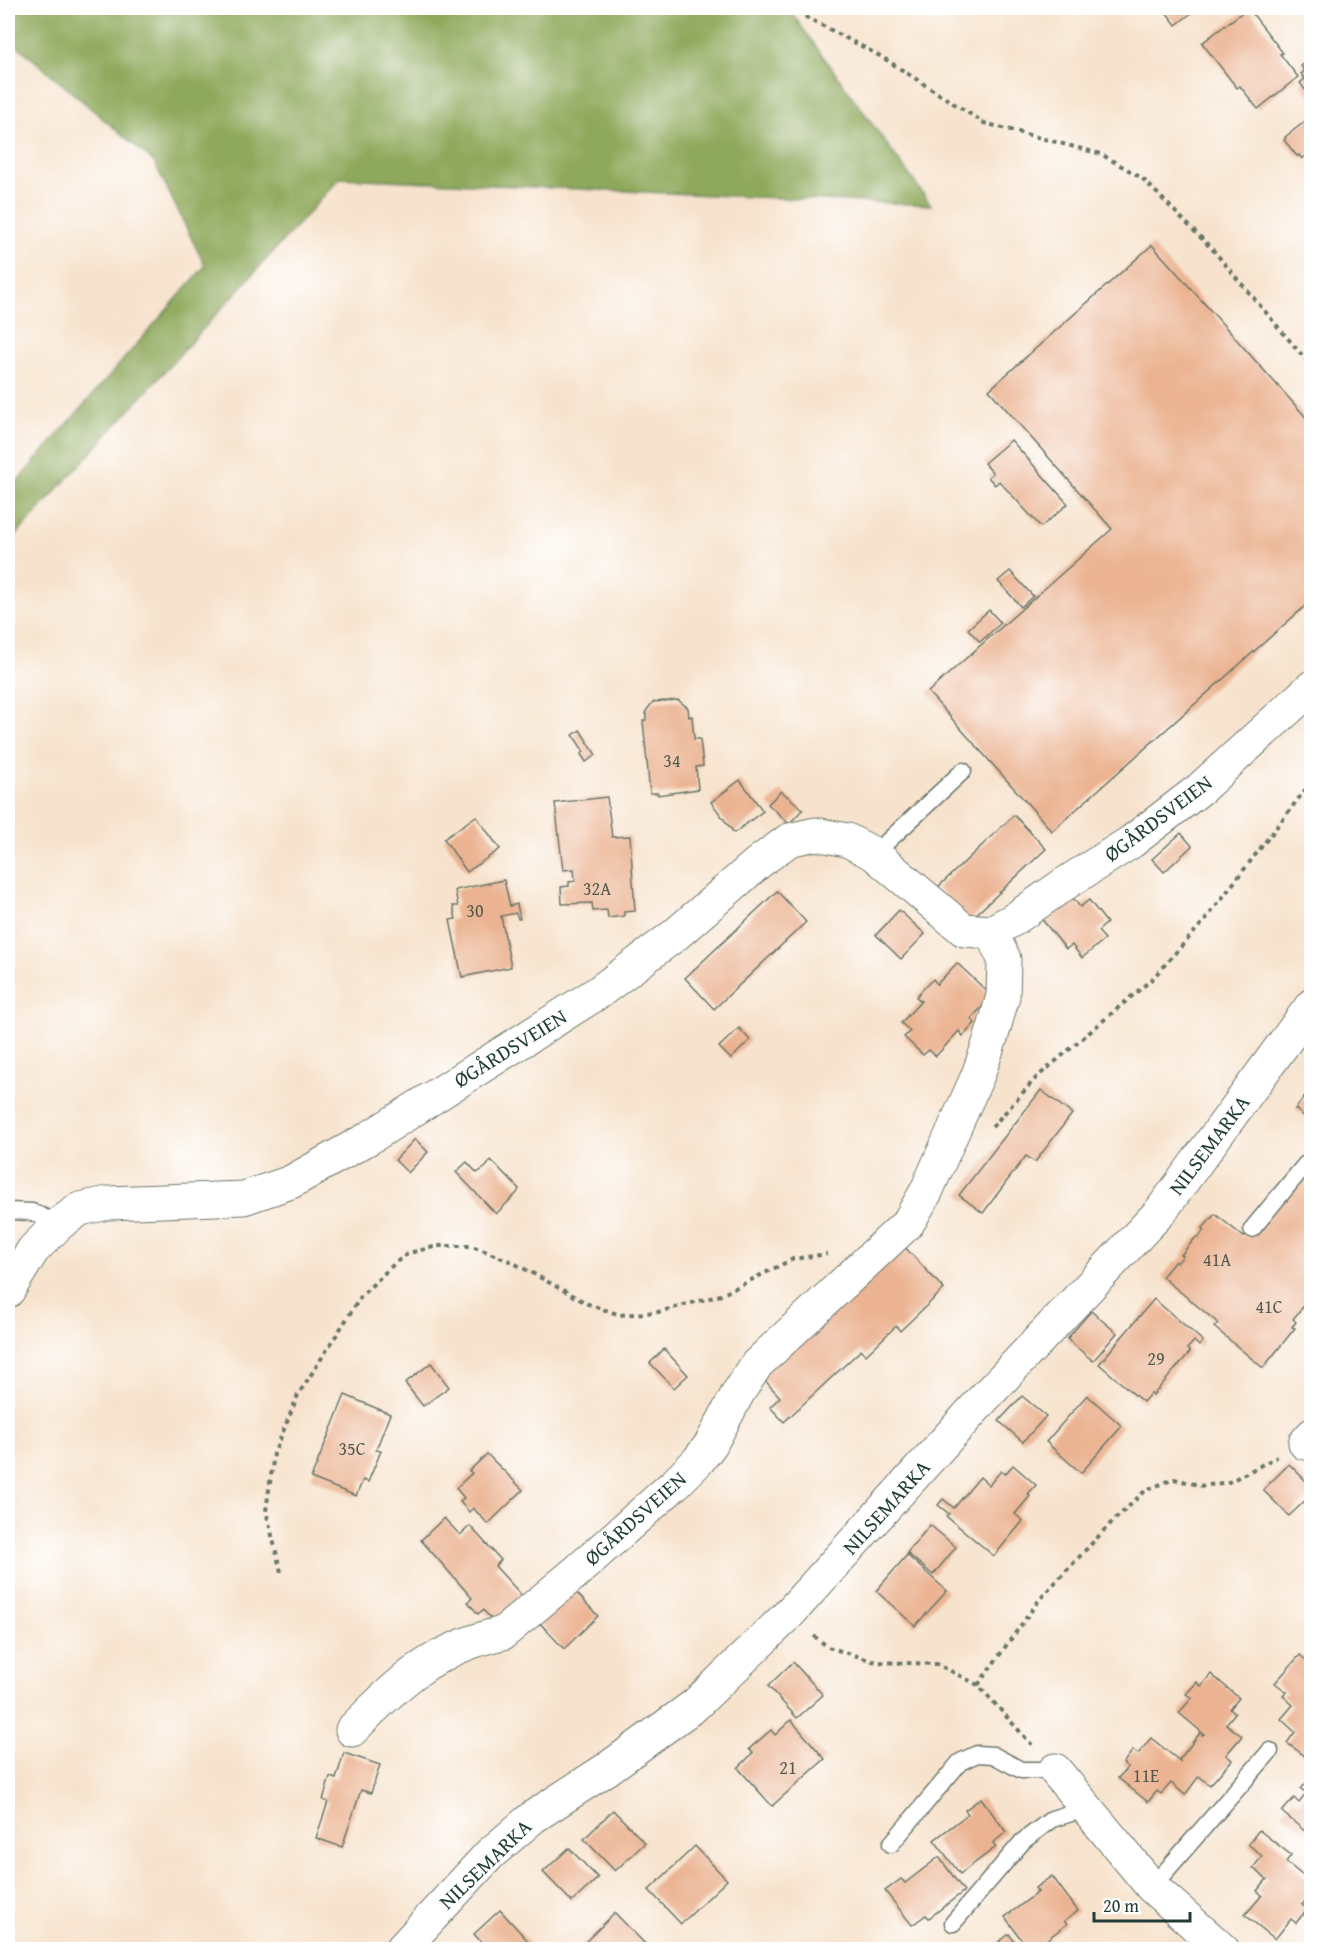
<svg xmlns="http://www.w3.org/2000/svg" width="1319" height="1957" viewBox="0 0 1319 1957" font-family="'Gentium Book Plus',serif">
  <style>
    .forest { fill: #8fa95b; stroke: #577348; stroke-width: 1.5 }
    .building { fill: #ebb391 }
    .lines { fill: none; stroke-linecap: round; stroke-linejoin: round }
    .service-casing { stroke: #6b776a; stroke-width: 19 }
    .minor-casing { stroke: #6b776a; stroke-width: 35 }
    .path { stroke: #6b776a; stroke-width: 4; stroke-dasharray: 4.5 4.5; stroke-linecap: butt }
    .service { stroke: #fff; stroke-width: 16 }
    .minor { stroke: #fff; stroke-width: 33 }
    .labels { text-anchor: middle; dominant-baseline: central; stroke-width: 4.5; stroke-linejoin: round; paint-order: stroke }
    .number-label { font-size: 18px; fill: #525a4b }
    .street-label { font-size: 21px; fill: #1f3d34; stroke: #fff }
  </style>
  <rect width="100%" height="100%" fill="#fff"/>
  <filter id="ink" filterUnits="userSpaceOnUse"><feTurbulence type="fractalNoise" baseFrequency=".0167" numOctaves="2"/><feDisplacementMap in="SourceGraphic" scale="12" xChannelSelector="R" yChannelSelector="G"/><feConvolveMatrix kernelMatrix="1 2 1 2 8 2 1 2 1" color-interpolation-filters="sRGB"/></filter>
  <filter id="wash" filterUnits="userSpaceOnUse"><feTurbulence type="fractalNoise" baseFrequency=".008" numOctaves="4" result="noise"/><feDisplacementMap in="SourceGraphic" scale="24" xChannelSelector="R" yChannelSelector="G"/><feGaussianBlur stdDeviation="1.35" result="paint"/><feColorMatrix in="noise" values="0 0 0 0 0 0 0 0 0 0 0 0 0 0 0 0 0 1.4 0 .05"/><feComposite in="paint" operator="in"/></filter>
  <g filter="url(#wash)">
    <rect width="100%" height="100%" fill="#f7e3cd"/>
    <polygon class="forest" points="8,8 788,8 931,205 340,178 8,544 8,492 205,266 154,162 8,38"/>
    <g id="blocks">
      <g class="building">
        <polygon points="1163,8 1198,8 1176,25"/>
        <polygon points="1248,8 1283,53 1280,54 1298,77 1258,109 1240,86 1237,88 1202,43"/>
        <polygon points="1312,57 1312,93 1309,95 1300,83 1305,79 1301,74 1305,71 1301,66"/>
        <polygon points="1312,116 1312,151 1302,159 1299,155 1297,156 1284,140 1286,138 1285,137"/>
        <polygon points="1152,245 1312,424 1312,600 1052,831 928,692 1112,529 989,390"/>
        <polygon points="1011,440 1068,504 1041,527 999,481 995,485 988,477 993,473 984,463"/>
        <polygon points="1010,571 1033,596 1021,607 998,581"/>
        <polygon points="989,610 1001,623 980,642 968,629"/>
        <polygon points="678,700 688,708 689,717 692,716 694,739 700,739 703,766 696,767 698,789 658,795 658,793 650,793 643,721 646,720 646,711 653,702"/>
        <polygon points="580,730 596,755 586,762 581,754 584,752 573,735"/>
        <polygon points="740,780 763,811 734,833 711,802"/>
        <polygon points="781,791 803,809 789,824 768,804"/>
        <polygon points="607,797 612,837 630,836 635,911 624,912 624,916 608,918 607,910 593,911 592,903 562,904 561,887 569,886 569,882 575,881 574,869 563,870 555,803"/>
        <polygon points="1014,815 1046,849 969,921 937,888"/>
        <polygon points="476,816 500,849 467,872 444,839"/>
        <polygon points="1181,833 1192,846 1164,872 1152,859"/>
        <polygon points="504,880 510,906 517,904 520,919 518,919 516,913 501,916 511,967 462,977 450,920 456,919 453,906 458,906 455,890"/>
        <polygon points="777,891 806,922 714,1009 685,978"/>
        <polygon points="1069,893 1080,907 1089,900 1107,923 1098,931 1105,939 1082,958 1072,945 1066,949 1040,917"/>
        <polygon points="899,910 925,934 901,959 876,935"/>
        <polygon points="957,963 992,996 971,1019 975,1023 963,1036 959,1031 936,1056 929,1050 923,1055 904,1037 910,1031 901,1023 921,1001 916,997 924,988 933,979 937,984"/>
        <polygon points="739,1028 750,1040 731,1059 719,1047"/>
        <polygon points="1041,1090 1072,1114 1035,1162 1026,1156 983,1213 959,1195"/>
        <polygon points="1312,1092 1312,1122 1295,1109 1307,1093 1310,1094"/>
        <polygon points="415,1139 428,1152 408,1173 395,1160"/>
        <polygon points="491,1160 519,1189 517,1193 496,1214 456,1172 467,1162 477,1173 486,1167"/>
        <polygon points="1312,1167 1312,1296 1293,1319 1296,1322 1292,1327 1295,1328 1263,1368 1214,1327 1218,1323 1162,1277 1175,1261 1177,1263 1183,1256 1181,1255 1196,1237 1198,1238 1204,1230 1202,1229 1215,1214 1244,1237 1260,1219"/>
        <polygon points="901,1243 944,1289 900,1331 896,1326 866,1355 861,1350 784,1422 770,1407 780,1397 759,1374"/>
        <polygon points="1154,1299 1203,1341 1199,1346 1194,1341 1187,1349 1190,1352 1153,1395 1151,1393 1143,1402 1099,1364"/>
        <polygon points="1091,1311 1117,1333 1093,1361 1067,1339"/>
        <polygon points="664,1349 688,1375 674,1388 650,1363"/>
        <polygon points="431,1363 449,1387 423,1406 405,1383"/>
        <polygon points="345,1395 390,1414 376,1450 381,1451 368,1482 363,1480 356,1496 311,1478"/>
        <polygon points="1087,1395 1122,1426 1081,1473 1046,1442"/>
        <polygon points="1022,1396 1046,1416 1023,1442 999,1421"/>
        <polygon points="487,1454 523,1490 488,1524 473,1508 469,1512 460,1502 464,1498 456,1488 472,1473 469,1471"/>
        <polygon points="1289,1464 1312,1487 1312,1494 1289,1516 1263,1490"/>
        <polygon points="1013,1465 1036,1485 1028,1494 1030,1496 1015,1514 1023,1521 994,1556 946,1516 949,1514 938,1505 943,1499 954,1508 980,1477 989,1485 1001,1471 1005,1474"/>
        <polygon points="444,1518 460,1535 470,1526 501,1560 495,1566 526,1600 498,1626 483,1610 478,1614 468,1602 472,1598 421,1540"/>
        <polygon points="930,1525 956,1547 933,1575 907,1553"/>
        <polygon points="907,1555 947,1591 915,1626 876,1591"/>
        <polygon points="574,1590 598,1616 564,1649 539,1622"/>
        <polygon points="1300,1655 1312,1665 1312,1761 1287,1743 1295,1732 1281,1719 1293,1705 1283,1696 1287,1692 1275,1683"/>
        <polygon points="793,1662 823,1695 797,1718 768,1686"/>
        <polygon points="1211,1674 1239,1698 1230,1709 1235,1713 1226,1724 1242,1736 1226,1755 1232,1760 1210,1785 1199,1776 1185,1795 1171,1783 1161,1794 1157,1791 1148,1802 1118,1778 1128,1767 1123,1763 1133,1750 1138,1754 1151,1738 1181,1762 1179,1760 1200,1733 1202,1735 1204,1734 1179,1713 1192,1698 1186,1694 1197,1682 1201,1686"/>
        <polygon points="791,1720 825,1759 772,1806 738,1768 753,1753 749,1749 771,1730 775,1735"/>
        <polygon points="344,1753 380,1765 371,1793 361,1790 342,1847 316,1838 328,1802 323,1800 330,1777 336,1779"/>
        <polygon points="1312,1767 1312,1837 1282,1812 1294,1798 1299,1803 1307,1793 1301,1789 1311,1777 1306,1773"/>
        <polygon points="981,1798 1006,1832 993,1843 996,1847 960,1874 934,1840 968,1814 965,1810"/>
        <polygon points="613,1810 645,1843 615,1871 584,1839"/>
        <polygon points="1259,1830 1291,1855 1286,1862 1312,1883 1312,1894 1302,1905 1307,1909 1296,1923 1291,1919 1275,1939 1245,1915 1262,1895 1257,1891 1267,1879 1253,1868 1262,1856 1248,1844"/>
        <polygon points="695,1846 727,1880 681,1924 649,1890"/>
        <polygon points="569,1848 598,1878 572,1902 543,1872"/>
        <polygon points="939,1857 964,1891 929,1918 926,1915 912,1925 885,1891 901,1879 905,1883"/>
        <polygon points="1052,1876 1078,1911 1064,1921 1067,1924 1033,1950 1029,1950 1005,1917 1038,1892 1035,1888"/>
        <polygon points="500,1910 529,1942 521,1950 488,1950 474,1934"/>
        <polygon points="615,1913 648,1947 645,1950 577,1950"/>
        <polygon points="1009,1934 1021,1950 989,1950"/>
      </g>
    </g>
  </g>
  <g filter="url(#ink)">
    <use href="#blocks" fill-opacity="0" stroke="#6b776a" stroke-width="1.5"/>
    <g class="lines">
      <defs>
        <g id="service">
          <polyline points="874,854 963,771"/>
          <polyline points="8,1211 32,1212 59,1224"/>
          <polyline points="1252,1229 1305,1165 1312,1160"/>
          <polyline points="891,1844 960,1762 977,1754 993,1755 1021,1770 1055,1770"/>
          <polyline points="1152,1887 1270,1751"/>
          <polyline points="953,1923 1023,1841 1052,1819 1087,1808"/>
        </g>
        <g id="minor">
          <polyline points="8,1291 33,1250 59,1224 80,1209 108,1203 244,1198 291,1182 369,1138 599,992 675,935 759,862 789,840 815,834 847,840 874,854 964,930 991,932 1013,920 1063,885 1131,842 1200,789 1312,687"/>
          <polyline points="1305,1443 1312,1435"/>
          <path d="M 352,1730 C 399,1681 435,1648 503,1633 L 575,1573 L 676,1483 L 698,1461 L 711,1444 L 738,1393 L 757,1364 L 908,1223 L 926,1192 L 978,1075 L 992,1035 L 1003,996 L 1004,959 L 991,932"/>
          <polyline points="1055,1770 1152,1887 1223,1950"/>
          <polyline points="401,1950 490,1854 533,1817 607,1769 695,1705 787,1616 984,1398 1160,1212 1312,1005"/>
        </g>
      </defs>
      <use href="#service" class="service-casing"/>
      <use href="#minor" class="minor-casing"/>
      <g class="path">
        <polyline points="789,8 882,57 984,123 1101,154 1142,178 1213,250 1312,367"/>
        <polyline points="992,1127 1036,1078 1152,979 1206,919 1312,781"/>
        <polyline points="281,1572 266,1511 274,1454 298,1395 362,1295 395,1263 409,1253 438,1246 472,1246 512,1262 588,1304 620,1315 658,1312 721,1295 793,1259 827,1254"/>
        <polyline points="814,1636 828,1647 876,1662 937,1664 978,1685 1032,1745"/>
        <polyline points="978,1685 1039,1600 1109,1525 1146,1490 1174,1479 1203,1486 1229,1482 1277,1457"/>
      </g>
      <use href="#service" class="service"/>
      <use href="#minor" class="minor"/>
    </g>
  </g>
  <g class="labels">
    <g class="number-label">
      <text x="672" y="760">34</text>
      <text x="597" y="888">32A</text>
      <text x="475" y="910">30</text>
      <text x="1217" y="1259">41A</text>
      <text x="1269" y="1306">41C</text>
      <text x="1156" y="1358">29</text>
      <text x="352" y="1448">35C</text>
      <text x="788" y="1767">21</text>
      <text x="1146" y="1775">11E</text>
    </g>
    <g class="street-label">
      <text transform="translate(1158 818) rotate(-37)">ØGÅRDSVEIEN</text>
      <text transform="translate(510 1048) rotate(-32)">ØGÅRDSVEIEN</text>
      <text transform="translate(1209 1145) rotate(-53)">NILSEMARKA</text>
      <text transform="translate(886 1507) rotate(-48)">NILSEMARKA</text>
      <text transform="translate(635 1518) rotate(-42)">ØGÅRDSVEIEN</text>
      <text transform="translate(485 1864) rotate(-44)">NILSEMARKA</text>
    </g>
  </g>
  <rect width="1319" height="1957" fill="none" stroke="#fff" stroke-width="30"/>
  <path d="M1094 1912v9h96v-9" fill="none" stroke="#1f3d34" stroke-width="3"/>
  <text x="1103" y="1912" font-size="18" fill="#1f3d34" stroke="#ffffff" stroke-width="4.5" paint-order="stroke">20 m</text>
</svg>
